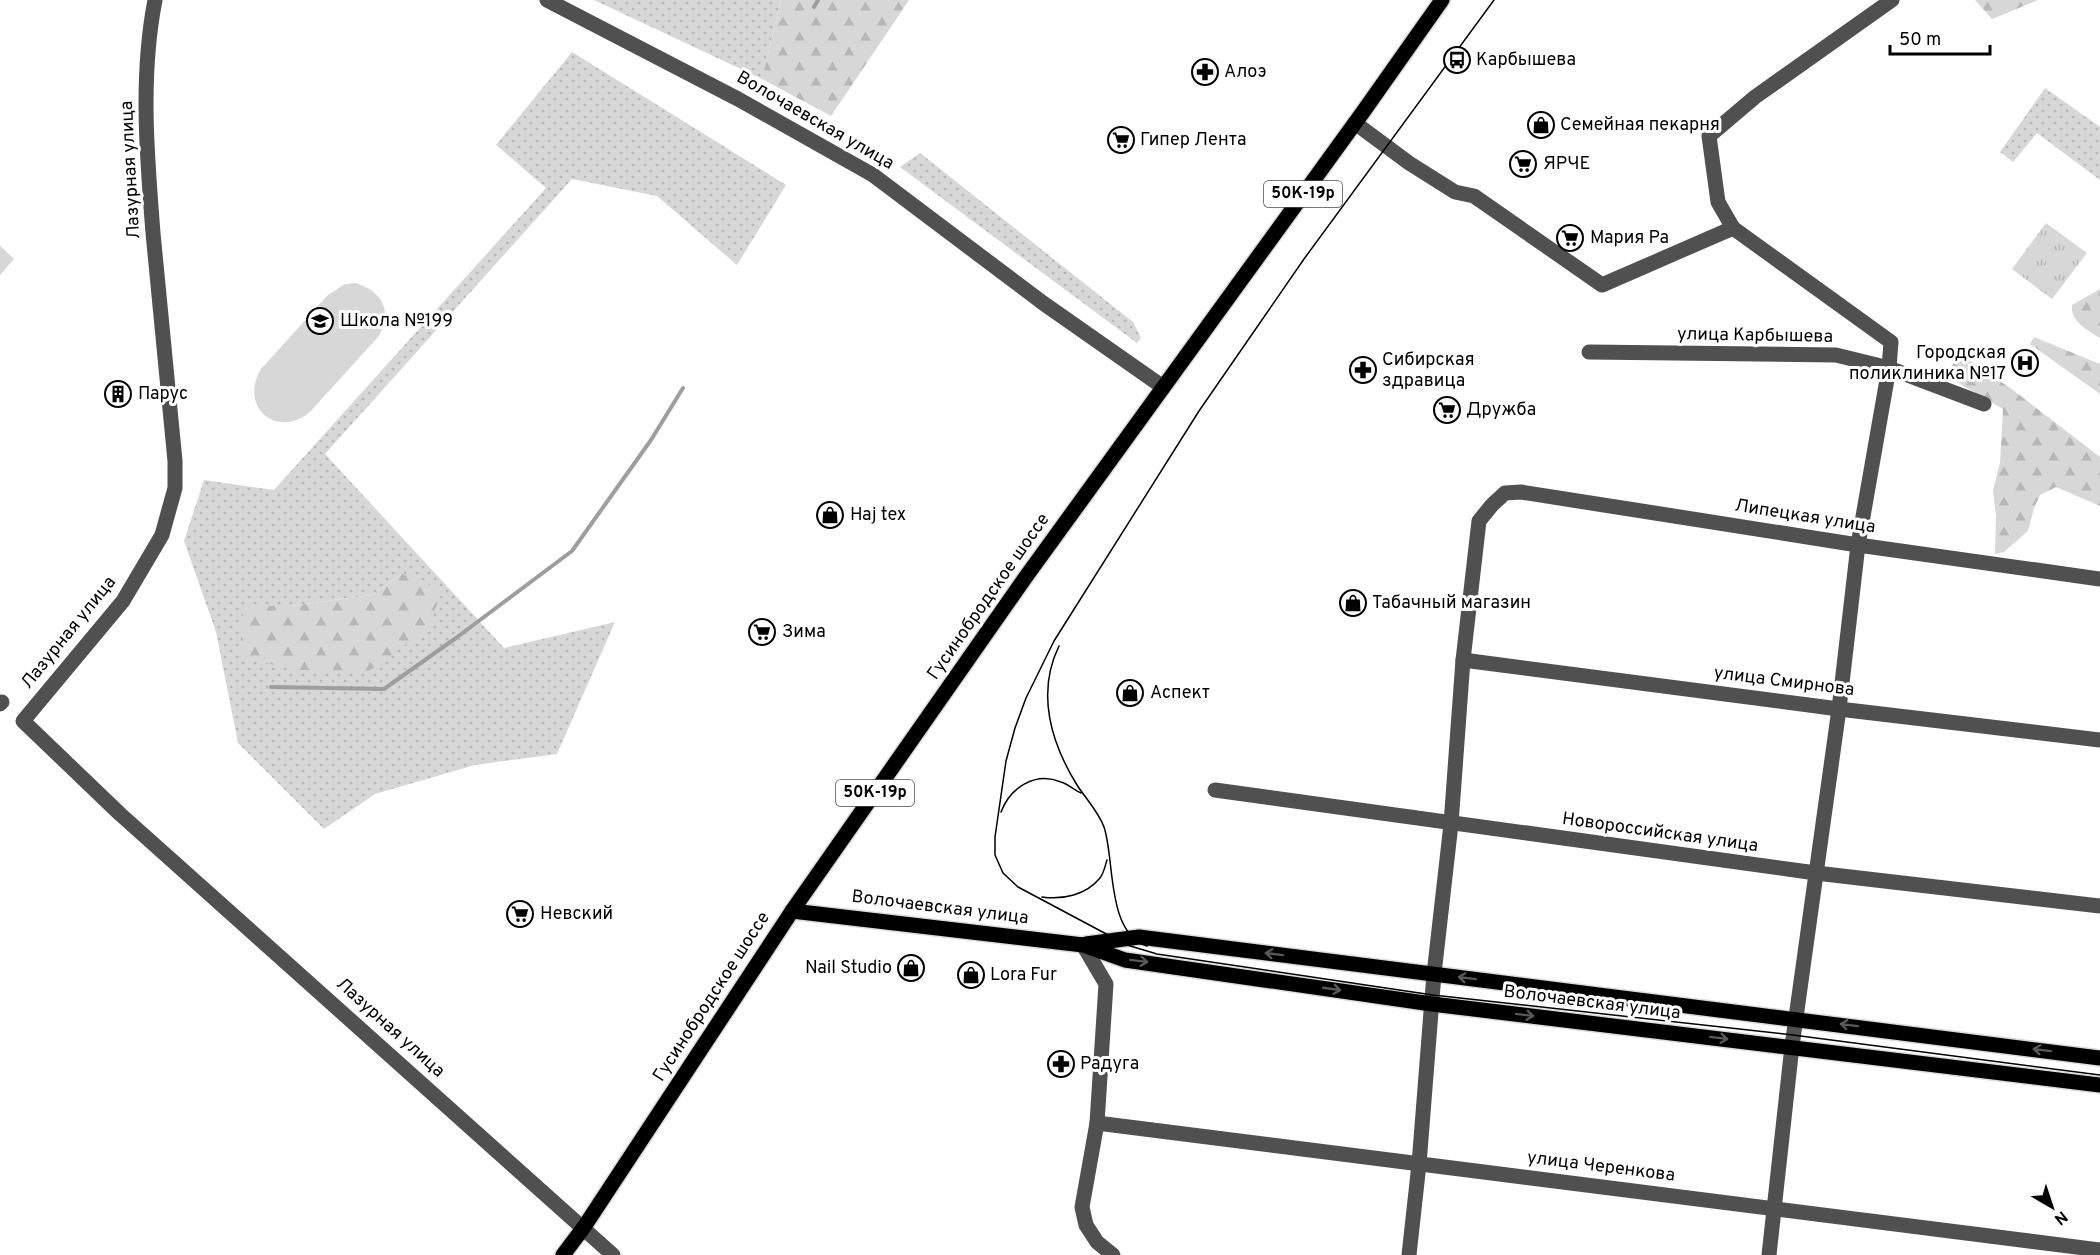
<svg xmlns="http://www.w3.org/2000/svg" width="2100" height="1255" viewBox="0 0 2100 1255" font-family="Overpass,sans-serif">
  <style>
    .grass { fill: url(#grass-dots); fill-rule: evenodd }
    .forest { fill: url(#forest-firs) }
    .park { fill: url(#park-tufts) }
    .pitch { fill: #d7d7d7 }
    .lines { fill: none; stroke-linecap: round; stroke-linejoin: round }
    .stream { stroke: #9e9e9e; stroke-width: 4 }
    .major-casing { stroke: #dbdbdb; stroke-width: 18 }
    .minor { stroke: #505050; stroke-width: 15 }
    .major { stroke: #000; stroke-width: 15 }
    .tram { stroke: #000; stroke-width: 1.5 }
    .oneway { stroke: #595959 }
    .labels { text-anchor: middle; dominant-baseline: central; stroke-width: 6; stroke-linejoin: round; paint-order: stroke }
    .shield { fill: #fff; stroke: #4c4c4c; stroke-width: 1.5 }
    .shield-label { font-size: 16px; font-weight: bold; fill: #000 }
    .poi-label { font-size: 18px; fill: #000; stroke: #fff; text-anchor: start }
    .street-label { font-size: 18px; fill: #000; stroke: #fff }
  </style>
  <defs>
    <pattern id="grass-dots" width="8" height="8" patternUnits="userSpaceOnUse" patternTransform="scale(1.5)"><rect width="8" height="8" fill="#d7d7d7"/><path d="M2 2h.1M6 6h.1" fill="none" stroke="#b7b7b7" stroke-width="1.8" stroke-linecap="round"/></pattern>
    <pattern id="forest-firs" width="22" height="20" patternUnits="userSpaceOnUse" patternTransform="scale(1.5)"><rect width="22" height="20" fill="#d7d7d7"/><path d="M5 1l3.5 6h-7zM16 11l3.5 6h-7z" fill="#b7b7b7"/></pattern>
    <pattern id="park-tufts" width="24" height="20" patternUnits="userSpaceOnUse" patternTransform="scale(1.5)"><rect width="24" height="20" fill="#d7d7d7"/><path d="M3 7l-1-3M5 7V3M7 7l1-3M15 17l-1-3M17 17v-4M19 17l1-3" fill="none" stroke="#b7b7b7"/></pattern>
  </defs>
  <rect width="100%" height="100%" fill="#fff"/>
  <g class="grass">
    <polygon points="594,0 781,0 762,79"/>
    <path d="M 572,52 L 786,185 L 737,265 L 657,196 L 572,179 L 325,454 L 504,648 L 615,622 L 557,754 L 475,765 L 375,794 L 324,829 L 238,743 L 216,632 L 184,541 L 204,480 L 274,490 L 546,188 L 496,145 ZM 402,574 L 298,670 L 245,606 L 289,606 L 372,595 Z"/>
    <polygon points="2045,88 2100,127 2100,180 2037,133 2013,162 2000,152"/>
    <polygon points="920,153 1133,322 1141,338 1137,343 900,167"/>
  </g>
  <g class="forest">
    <polygon points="781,0 909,0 831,116 762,79"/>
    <polygon points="1975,0 2038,0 1992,19"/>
    <path d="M 2100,289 L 2100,338 C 2087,330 2070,321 2072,305 Z"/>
    <polygon points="2034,337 2100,364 2100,394 2030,344"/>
    <polygon points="1960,354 2013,390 2100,457 2100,506 2056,487 2040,495 2034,508 2028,531 2004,552 1995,554 1996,515 1993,490 2000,463 2003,409 1945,375"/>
    <polygon points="402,574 443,590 427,629 369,671 298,670 239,657 244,606 289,606 372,595"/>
  </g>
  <g class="park">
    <polygon points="2046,223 2087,253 2052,299 2012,269"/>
    <polygon points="0,246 14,259 0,275"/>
  </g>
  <path class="pitch" d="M 355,283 C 383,291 393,312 378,337 L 309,413 C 275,439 239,406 261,369 L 328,295 L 345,284 Z"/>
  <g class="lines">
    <g class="stream">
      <polyline points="814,7 818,0"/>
      <polyline points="271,687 384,689 456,638 572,551 651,440 683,388"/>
    </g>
    <defs>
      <g id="major">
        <polyline points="792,911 1083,945 1125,960 1432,1004 2100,1085"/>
        <polyline points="1086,944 1139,937 2100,1058"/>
        <polyline points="563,1255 584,1227 792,911 1025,578 1363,112 1442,0"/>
      </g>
    </defs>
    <use href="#major" class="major-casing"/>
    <g class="minor">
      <path d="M 155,0 C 140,77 147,156 153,233 C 160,309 168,385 175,461 L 175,488 L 162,535 L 123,601 L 23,721 L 120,814 L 613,1255"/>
      <polyline points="547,0 738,99 873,175 1043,303 1163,387"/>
      <polyline points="1355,123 1409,163 1455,192 1474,196 1602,285 1733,228 1718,202 1709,136 1755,97 1892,0"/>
      <polyline points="1733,228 1891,342 1889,368 1858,545 1839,709 1792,1046 1769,1255"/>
      <polyline points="1589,352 1836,355 1889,368 1984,404"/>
      <polyline points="1463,660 1839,709 2100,740"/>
      <polyline points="0,704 2,702"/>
      <polyline points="1215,790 1816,873 2100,906"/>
      <polyline points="1083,945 1106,984 1097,1123 1082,1207 1086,1225 1097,1242 1113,1255"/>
      <polyline points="1097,1123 2100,1250"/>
      <polyline points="1409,1255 1419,1164 1434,974 1451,824 1463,660 1479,521 1492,505 1505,493 1521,492 1858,545 2100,579"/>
    </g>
    <use href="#major" class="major"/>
    <g class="tram">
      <polyline points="1494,0 1304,259 1199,411 1054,641 1026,698 1015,728 1006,761 995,837 995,855 1003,873 1018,887 1080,920 1127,945 1157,954 1433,995 1793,1035 2100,1075"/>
      <path d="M 1059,646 C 1036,693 1051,743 1077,785 C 1086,799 1098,811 1104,827 C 1115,859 1106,933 1147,946"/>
      <path d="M 1001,812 C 1010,788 1035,771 1061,782 C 1068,784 1074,790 1081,793"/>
      <path d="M 1042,897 C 1063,900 1086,895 1100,878 C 1104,873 1105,866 1107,860"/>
    </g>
  </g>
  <defs><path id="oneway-shaft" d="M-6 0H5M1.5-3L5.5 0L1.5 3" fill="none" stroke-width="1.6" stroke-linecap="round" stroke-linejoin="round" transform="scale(1.5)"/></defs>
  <g class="oneway">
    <use href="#oneway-shaft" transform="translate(1274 954) rotate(-173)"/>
    <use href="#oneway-shaft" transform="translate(1139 961) rotate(7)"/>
    <use href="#oneway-shaft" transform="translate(1467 978) rotate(-173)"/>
    <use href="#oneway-shaft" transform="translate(1332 989) rotate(8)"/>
    <use href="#oneway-shaft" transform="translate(1525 1015) rotate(7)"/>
    <use href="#oneway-shaft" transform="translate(1849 1025) rotate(-173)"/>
    <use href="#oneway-shaft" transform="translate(1719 1038) rotate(7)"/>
    <use href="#oneway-shaft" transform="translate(2042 1050) rotate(-173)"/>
  </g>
  <defs>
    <symbol id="bus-ring" viewBox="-11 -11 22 22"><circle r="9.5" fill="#fff" stroke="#000" stroke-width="1.5"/><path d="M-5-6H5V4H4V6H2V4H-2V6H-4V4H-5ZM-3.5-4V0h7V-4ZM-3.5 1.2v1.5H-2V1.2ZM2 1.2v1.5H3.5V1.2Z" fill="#000"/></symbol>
    <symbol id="pharmacy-ring" viewBox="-11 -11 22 22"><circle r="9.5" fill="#fff" stroke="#000" stroke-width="1.5"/><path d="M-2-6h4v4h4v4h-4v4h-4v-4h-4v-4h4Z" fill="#000"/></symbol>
    <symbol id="shop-ring" viewBox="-11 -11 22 22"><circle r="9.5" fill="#fff" stroke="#000" stroke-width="1.5"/><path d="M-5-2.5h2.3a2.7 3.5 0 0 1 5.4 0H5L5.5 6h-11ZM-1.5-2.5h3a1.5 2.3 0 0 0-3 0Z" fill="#000"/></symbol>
    <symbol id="supermarket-ring" viewBox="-11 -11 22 22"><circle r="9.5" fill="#fff" stroke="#000" stroke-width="1.5"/><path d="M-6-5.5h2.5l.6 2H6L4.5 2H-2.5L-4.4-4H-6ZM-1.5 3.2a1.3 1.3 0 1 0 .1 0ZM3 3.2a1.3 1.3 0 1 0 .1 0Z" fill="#000"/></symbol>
    <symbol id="school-ring" viewBox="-11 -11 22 22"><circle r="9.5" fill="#fff" stroke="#000" stroke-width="1.5"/><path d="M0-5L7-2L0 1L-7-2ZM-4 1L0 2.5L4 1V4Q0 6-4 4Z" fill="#000"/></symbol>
    <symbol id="hospital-ring" viewBox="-11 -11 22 22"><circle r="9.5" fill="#fff" stroke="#000" stroke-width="1.5"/><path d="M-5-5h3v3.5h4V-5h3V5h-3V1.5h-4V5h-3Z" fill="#000"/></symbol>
    <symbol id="building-ring" viewBox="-11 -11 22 22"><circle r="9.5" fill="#fff" stroke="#000" stroke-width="1.5"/><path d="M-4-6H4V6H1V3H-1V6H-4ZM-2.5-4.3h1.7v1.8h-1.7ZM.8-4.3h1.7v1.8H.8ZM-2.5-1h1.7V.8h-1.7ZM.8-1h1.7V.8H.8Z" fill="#000"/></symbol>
  </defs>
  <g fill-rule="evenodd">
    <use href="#bus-ring" x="1442" y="45" width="30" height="30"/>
    <use href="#pharmacy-ring" x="1190" y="57" width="30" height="30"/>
    <use href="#shop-ring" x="1526" y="110" width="30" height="30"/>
    <use href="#supermarket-ring" x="1106" y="125" width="30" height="30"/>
    <use href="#supermarket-ring" x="1508" y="149" width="30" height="30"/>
    <use href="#supermarket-ring" x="1555" y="223" width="30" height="30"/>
    <use href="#school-ring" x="305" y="306" width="30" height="30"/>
    <use href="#hospital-ring" x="2010" y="348" width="30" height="30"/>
    <use href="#pharmacy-ring" x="1348" y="355" width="30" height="30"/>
    <use href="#building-ring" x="103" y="379" width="30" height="30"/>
    <use href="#supermarket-ring" x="1432" y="395" width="30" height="30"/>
    <use href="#shop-ring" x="815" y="500" width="30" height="30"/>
    <use href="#shop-ring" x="1338" y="588" width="30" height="30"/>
    <use href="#supermarket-ring" x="747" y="617" width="30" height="30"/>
    <use href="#shop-ring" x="1115" y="678" width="30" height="30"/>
    <use href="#supermarket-ring" x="505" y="899" width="30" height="30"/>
    <use href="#shop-ring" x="896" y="953" width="30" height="30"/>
    <use href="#shop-ring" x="956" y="960" width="30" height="30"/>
    <use href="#pharmacy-ring" x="1046" y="1049" width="30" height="30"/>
  </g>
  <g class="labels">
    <g class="shield">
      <rect x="1264" y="181" width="78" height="26" rx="4.5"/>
      <rect x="836" y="780" width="78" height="26" rx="4.5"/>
    </g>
    <g class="shield-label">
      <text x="1303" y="194">50К-19р</text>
      <text x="875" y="793">50К-19р</text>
    </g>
    <g class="poi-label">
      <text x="1476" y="60">Карбышева</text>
      <text x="1224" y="72">Алоэ</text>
      <text x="1560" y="125">Семейная пекарня</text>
      <text x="1140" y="140">Гипер Лента</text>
      <text x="1543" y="164">ЯРЧЕ</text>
      <text x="1590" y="238">Мария Ра</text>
      <text x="340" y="321">Школа №199</text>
      <text x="2006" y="353" text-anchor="end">Городская<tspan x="2006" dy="21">поликлиника №17</tspan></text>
      <text x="1382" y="360">Сибирская<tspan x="1382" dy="21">здравица</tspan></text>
      <text x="138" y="394">Парус</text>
      <text x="1466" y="410">Дружба</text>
      <text x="850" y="515">Haj tex</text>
      <text x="1372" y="603">Табачный магазин</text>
      <text x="782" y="632">Зима</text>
      <text x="1150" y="693">Аспект</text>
      <text x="540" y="914">Невский</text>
      <text x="892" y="968" text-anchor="end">Nail Studio</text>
      <text x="990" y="975">Lora Fur</text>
      <text x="1080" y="1064">Радуга</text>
    </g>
    <g class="street-label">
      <text transform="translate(815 121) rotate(30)">Волочаевская улица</text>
      <text transform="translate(131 170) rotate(-93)">Лазурная улица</text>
      <text transform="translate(1755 336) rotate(1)">улица Карбышева</text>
      <text transform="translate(1805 517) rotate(9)">Липецкая улица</text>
      <text transform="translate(989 597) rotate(-55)">Гусинобродское шоссе</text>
      <text transform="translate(69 633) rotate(-51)">Лазурная улица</text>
      <text transform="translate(1784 682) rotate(7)">улица Смирнова</text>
      <text transform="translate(1660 833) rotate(8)">Новороссийская улица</text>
      <text transform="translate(940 908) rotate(7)">Волочаевская улица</text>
      <text transform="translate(712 997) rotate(-57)">Гусинобродское шоссе</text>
      <text transform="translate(1592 1003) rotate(7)">Волочаевская улица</text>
      <text transform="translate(390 1028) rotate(42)">Лазурная улица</text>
      <text transform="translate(1601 1167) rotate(7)">улица Черенкова</text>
    </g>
  </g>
  <g transform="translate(2052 1207) rotate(141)" stroke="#ffffff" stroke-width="4.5" paint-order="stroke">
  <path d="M0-4.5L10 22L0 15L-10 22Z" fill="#000000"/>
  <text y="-9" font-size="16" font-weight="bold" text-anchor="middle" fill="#000000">N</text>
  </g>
  <path d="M1890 45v9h100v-9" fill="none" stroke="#000000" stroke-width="3"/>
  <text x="1899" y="45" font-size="18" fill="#000000" stroke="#ffffff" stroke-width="4.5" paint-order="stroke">50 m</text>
</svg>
